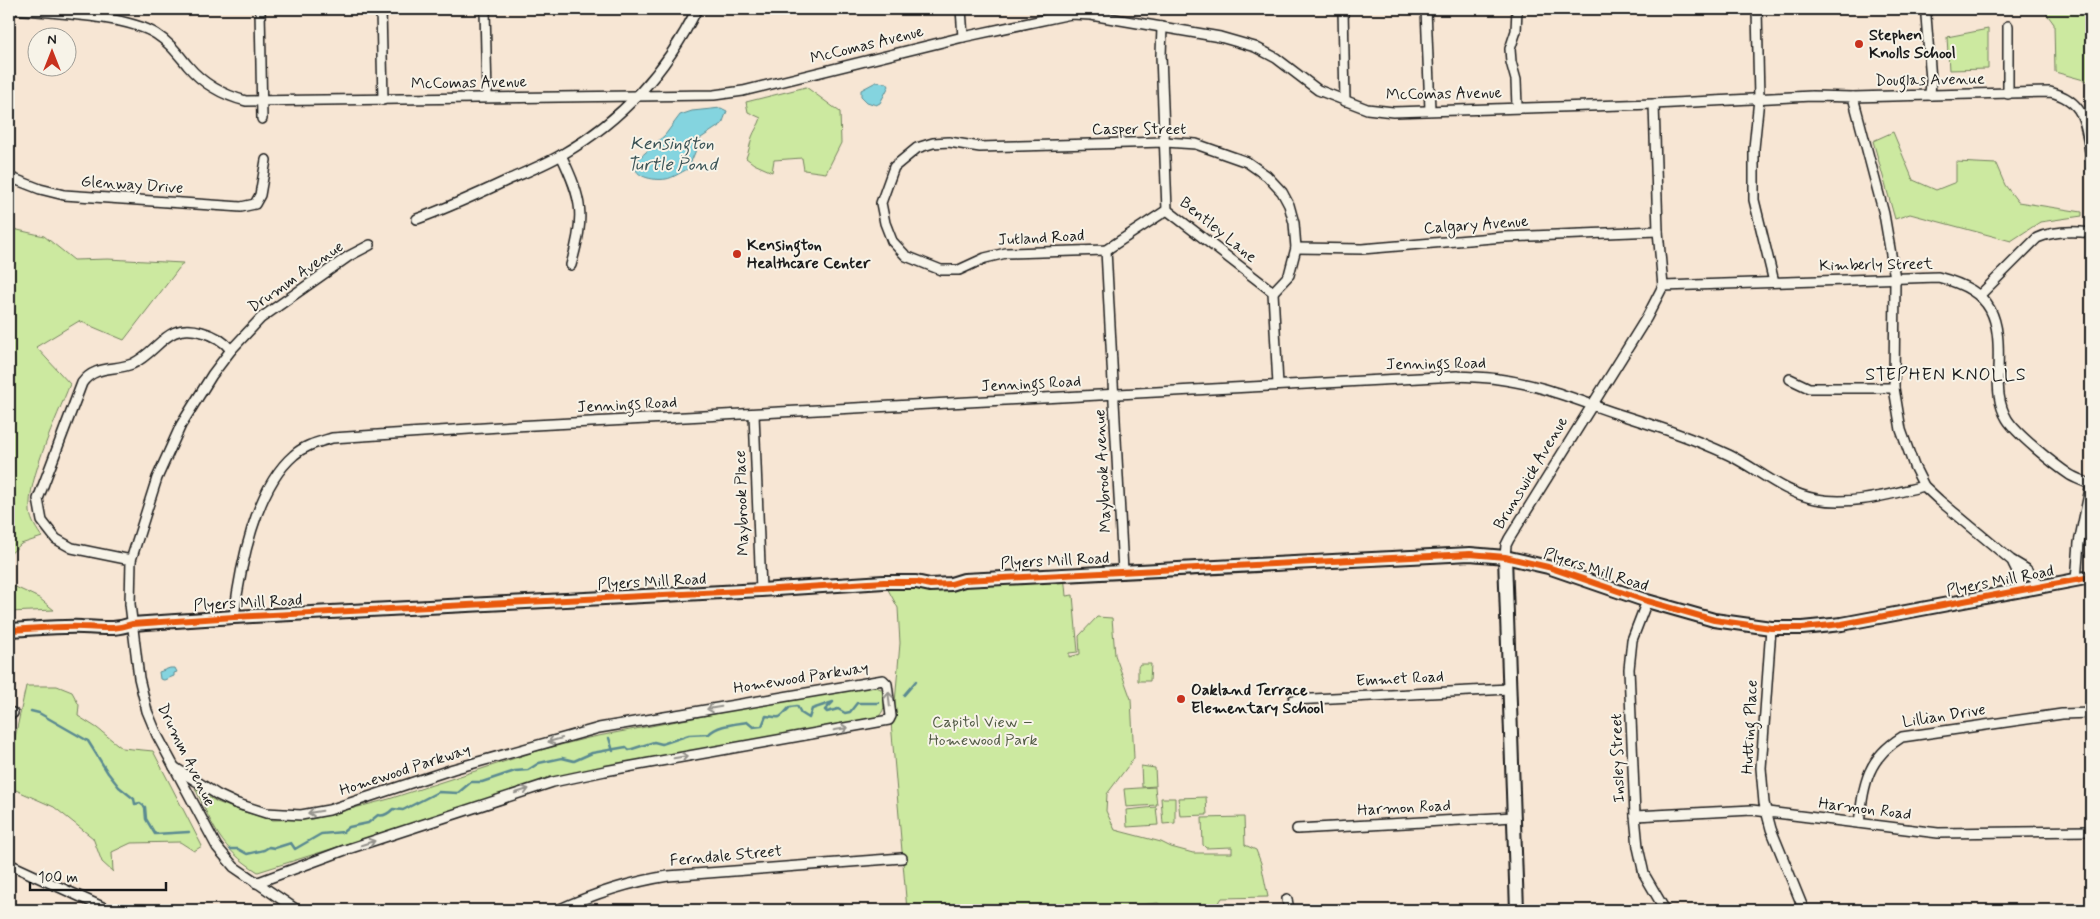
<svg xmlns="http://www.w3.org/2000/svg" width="2100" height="919" viewBox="0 0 2100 919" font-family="Mynerve,sans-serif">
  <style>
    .green { fill: #cce9a0; stroke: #74825e }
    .water { fill: #84d4df; stroke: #5a8a91 }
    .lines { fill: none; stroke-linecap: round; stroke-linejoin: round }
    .stream { stroke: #5a8a91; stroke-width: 2.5 }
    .street-casing { stroke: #1c1c1c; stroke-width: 12 }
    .secondary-casing { stroke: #1c1c1c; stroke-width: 16 }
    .street { stroke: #f7f3e8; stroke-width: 9 }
    .secondary { stroke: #f7f3e8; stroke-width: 12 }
    .cycleway-casing { stroke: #f7f3e8; stroke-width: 9 }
    .cycleway { stroke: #e8590c; stroke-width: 6 }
    .oneway { stroke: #94928c }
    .poi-dot { fill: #c8321e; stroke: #f7f3e8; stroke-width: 2 }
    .labels { text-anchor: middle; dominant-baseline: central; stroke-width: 4; stroke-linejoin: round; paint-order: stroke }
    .poi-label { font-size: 16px; font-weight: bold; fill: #1c1c1c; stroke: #f7f3e8; text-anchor: start }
    .street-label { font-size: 16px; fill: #1c1c1c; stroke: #f7f3e8 }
    .park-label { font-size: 16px; fill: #515a44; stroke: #f7f3e8 }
    .water-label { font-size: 18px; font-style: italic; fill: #3b5356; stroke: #f7f3e8 }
    .neighbourhood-label { font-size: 18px; letter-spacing: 1px; fill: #1c1c1c; stroke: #f7f3e8 }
  </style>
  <rect width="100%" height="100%" fill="#f7e6d4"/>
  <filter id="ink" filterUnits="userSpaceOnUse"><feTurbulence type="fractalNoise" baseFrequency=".02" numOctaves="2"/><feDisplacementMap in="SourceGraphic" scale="10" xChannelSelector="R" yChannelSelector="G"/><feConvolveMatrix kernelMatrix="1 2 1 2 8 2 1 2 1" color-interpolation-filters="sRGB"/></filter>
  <g filter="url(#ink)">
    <g class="green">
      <polygon points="2043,9 2086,9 2088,13 2087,43 2091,54 2091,82 2055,72 2054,24"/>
      <polygon points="1988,29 1988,69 1949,70 1947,37"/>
      <path d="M 806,87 L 840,112 L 841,143 L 826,173 L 804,170 L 802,158 L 774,160 L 772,172 L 754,164 L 746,158 C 749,151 750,144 752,137 C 754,131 759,125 761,118 L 748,112 L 746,102 Z"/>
      <polygon points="1893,132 1913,180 1936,190 1956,182 1956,162 1996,164 2005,185 2018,202 2082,212 2082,216 2040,222 2011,241 1910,214 1895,219 1873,141"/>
      <path d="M 9,228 L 44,236 L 74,260 L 108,259 L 183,263 L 124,340 L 79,321 L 36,347 L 70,384 C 57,417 27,479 30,512 C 31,521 37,530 42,537 L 21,544 L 9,555 Z"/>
      <polygon points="1064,574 1066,596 1073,595 1078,652 1069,653 1069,657 1080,654 1079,636 1097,617 1112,618 1115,655 1131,699 1134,758 1107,794 1106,811 1115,830 1161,842 1171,847 1193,853 1232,853 1232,847 1206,848 1203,845 1202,818 1244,817 1245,845 1256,850 1261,863 1268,897 1222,898 1214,910 1167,910 1158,903 1121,907 1110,910 907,910 891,722 895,703 900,643 898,608 885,584"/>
      <polygon points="9,584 39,598 54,610 9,612"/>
      <polygon points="1140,664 1151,664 1150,681 1138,681 1138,667"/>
      <polygon points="26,686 57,686 72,692 79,705 78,716 97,728 122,748 153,751 202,846 194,851 180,842 131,843 112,852 113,872 102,862 93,838 54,807 9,787 9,756 11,756"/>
      <path d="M 874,686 L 883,690 C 884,704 887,709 876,719 L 543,782 L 258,872 C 220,848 214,828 195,788 L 217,802 L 241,811 L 273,820 L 312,819 L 389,799 L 537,751 L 588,738 L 761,705 Z"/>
      <polygon points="1141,766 1155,768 1156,786 1142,787"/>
      <polygon points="1155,787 1157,805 1126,807 1124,789"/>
      <polygon points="1206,797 1207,815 1180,816 1178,798"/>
      <polygon points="1161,798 1175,798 1175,823 1163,824"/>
      <polygon points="1156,807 1158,825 1127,827 1126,810"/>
    </g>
    <g class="water">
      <polygon points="876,82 887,83 889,86 880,103 876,105 867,102 861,96 861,90"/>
      <path d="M 721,108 L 727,111 L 722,124 L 701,138 L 688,169 C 681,172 673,178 666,179 C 654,181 630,177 636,161 L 665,135 L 680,115 L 692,111 Z"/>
      <polygon points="170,668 175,668 177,672 174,673 174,676 164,680 160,679 159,672"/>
    </g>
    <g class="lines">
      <g class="stream">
        <polyline points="904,695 916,681"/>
        <polyline points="31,711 39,713 88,741 108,773 119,787 134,799 135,804 140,803 145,807 146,819 155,834 189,832"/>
        <polyline points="609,738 613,751"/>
        <path d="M 230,849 L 238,849 L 247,854 L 264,850 L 269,847 L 275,848 L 291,843 L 295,849 L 321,834 L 343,832 L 349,827 L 368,823 L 378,815 C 384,817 389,813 393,809 L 403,810 L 438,792 L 458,793 L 471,782 L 482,782 L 515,771 L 528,770 L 539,763 L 562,758 L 574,761 L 592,753 L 626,747 L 629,750 L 654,742 L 662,744 L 689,735 L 709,734 C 717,725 735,724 747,722 L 753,727 L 762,726 L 766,716 C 783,718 778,719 790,707 L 797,706 L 801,713 L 809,718 L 812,709 L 833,702 L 825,710 L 827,712 L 838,709 L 845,713 L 850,712 L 857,703 L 878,703"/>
      </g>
      <defs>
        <g id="street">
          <path d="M 14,9 C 51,13 126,15 156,34 C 170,43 178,54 188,66 C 204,85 223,95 246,101 L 714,95 L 743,91 L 963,37 L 1071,14 L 1091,15 L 1220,37 L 1255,47 L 1276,58 L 1318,90 L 1367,109 L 1393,112 L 1654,104 L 1812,96 L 1853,97 L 2050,92 C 2087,101 2086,127 2091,159"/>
          <polyline points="260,9 262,119"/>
          <polyline points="381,9 383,100"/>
          <polyline points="485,9 487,97"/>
          <polyline points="961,9 963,37"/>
          <polyline points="1343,9 1345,101"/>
          <polyline points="1426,9 1430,110"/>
          <polyline points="1517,9 1516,31 1510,49 1511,62 1516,80 1517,107"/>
          <polyline points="1757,9 1759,99 1754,148 1754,200 1774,282"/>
          <polyline points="1926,16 1931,80 1930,95"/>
          <polyline points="2008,26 2008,94"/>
          <polyline points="1162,27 1161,55 1167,210"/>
          <polyline points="1853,97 1884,214 1895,278 1894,388 1901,430 1914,466 1924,486 1939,500 2011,560 2026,569 2041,587"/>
          <path d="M 561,155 C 583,201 585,216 571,265"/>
          <polyline points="9,177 40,189 64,195 241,207 255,204 260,195 266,160"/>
          <polyline points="1167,210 1106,250 1006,253 985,258 959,270 941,270 906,256 892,241 885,223 881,203 894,167 917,148 933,143 949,142 980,147 1165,142 1196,144 1247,162 1267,176 1282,192 1289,205 1294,223 1296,248 1289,275 1273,292"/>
          <polyline points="1167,210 1273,292 1278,385"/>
          <path d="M 417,219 C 448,208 478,194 508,180 C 526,172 546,164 563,154 C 622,120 667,70 697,9"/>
          <polyline points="1296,248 1362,249 1504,237 1658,231"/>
          <polyline points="1106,250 1123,571"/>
          <path d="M 1663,286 L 1938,277 C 1995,292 2000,317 1998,371 C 1998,388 1998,404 2007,419 C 2016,434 2055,465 2070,475 C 2077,479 2084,481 2091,485"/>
          <path d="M 1980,295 L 2037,238 C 2053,231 2074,231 2091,233"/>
          <polyline points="1790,379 1809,388 1894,388"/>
          <polyline points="754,414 761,590"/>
          <polyline points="1505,557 1506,545 1509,539 1647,317 1663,286 1658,231 1654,104"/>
          <path d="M 131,560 L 72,548 L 56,539 L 42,521 L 38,499 L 82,383 C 95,365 114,371 132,364 C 159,352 166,321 202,332 C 214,335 223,340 231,350"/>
          <polyline points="2013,563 2020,577 2019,592"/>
          <polyline points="2076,580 2079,543 2091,484"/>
          <polyline points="1647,601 1632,640 1629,669 1635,816 1638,847 1644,874 1665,910"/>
          <path d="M 234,617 C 240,568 255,488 294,455 C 305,445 319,442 332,438 L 515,426 L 1457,376 C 1471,377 1485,377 1498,379 C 1540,384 1579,401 1618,414 C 1656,426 1693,438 1729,455 C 1758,469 1783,493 1816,499 C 1852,506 1890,494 1924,486"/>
          <polyline points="1771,628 1761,768 1764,803 1771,829 1804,910"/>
          <polyline points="1293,700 1509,689"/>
          <polyline points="9,712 13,713"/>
          <polyline points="174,767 218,795 235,803 266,813 301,815 329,810 453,769 599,728 883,680 887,684 891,716 889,720 605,771 553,782 345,850 256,883"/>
          <polyline points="1635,816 1752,810 1938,833 2091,831"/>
          <path d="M 1859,823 C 1864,785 1866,759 1902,737 L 2062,714 L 2091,713"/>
          <polyline points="1297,829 1514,817"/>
          <polyline points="9,864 109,910"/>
          <polyline points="1287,899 1289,910"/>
          <polyline points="297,910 234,867 217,847 157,735 147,711 139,678 130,604 131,560 157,478 181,425 212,375 231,350 261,318 349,256 370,245"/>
          <path d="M 558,910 C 593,894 630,882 668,876 L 902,858"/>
        </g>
        <g id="secondary">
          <polyline points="1505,557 1517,910"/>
          <path d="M 9,630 C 33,629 58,626 82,627 C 103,627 110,631 132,624 L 234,617 L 761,590 L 884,582 L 916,582 L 930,585 L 951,584 L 964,580 L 1470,554 L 1505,557 L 1548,567 L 1647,601 L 1714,620 L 1771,628 L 1802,628 L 1842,624 L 2091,577"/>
        </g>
      </defs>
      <use href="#street" class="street-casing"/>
      <use href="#secondary" class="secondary-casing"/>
      <use href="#street" class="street"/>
      <use href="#secondary" class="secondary"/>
      <defs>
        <path id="cycleway" d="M 9,630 C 33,629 58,626 82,627 C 103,627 110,631 132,624 L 234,617 L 761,590 L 884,582 L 916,582 L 930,585 L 951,584 L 964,580 L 1470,554 L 1505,557 L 1548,567 L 1647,601 L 1714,620 L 1771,628 L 1802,628 L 1842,624 L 2091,577"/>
      </defs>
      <use href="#cycleway" class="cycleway-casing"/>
      <use href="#cycleway" class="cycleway"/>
    </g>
    <defs><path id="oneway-shaft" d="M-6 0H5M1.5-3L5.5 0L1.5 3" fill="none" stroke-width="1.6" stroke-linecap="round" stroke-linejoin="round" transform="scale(1.25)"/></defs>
    <g class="oneway">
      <use href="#oneway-shaft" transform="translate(889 699) rotate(-96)"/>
      <use href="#oneway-shaft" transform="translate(714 708) rotate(170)"/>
      <use href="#oneway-shaft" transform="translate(841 729) rotate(-10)"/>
      <use href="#oneway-shaft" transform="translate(555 740) rotate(164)"/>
      <use href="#oneway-shaft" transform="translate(681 757) rotate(-10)"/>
      <use href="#oneway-shaft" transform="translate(522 791) rotate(-18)"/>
      <use href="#oneway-shaft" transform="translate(315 812) rotate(171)"/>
      <use href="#oneway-shaft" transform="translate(368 843) rotate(-18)"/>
    </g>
  </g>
  <g class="poi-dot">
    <circle cx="1859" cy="44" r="5"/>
    <circle cx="737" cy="254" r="5"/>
    <circle cx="1181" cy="699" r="5"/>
  </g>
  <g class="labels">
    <g class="poi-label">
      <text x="1869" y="35">Stephen<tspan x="1869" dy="18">Knolls School</tspan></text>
      <text x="747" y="245">Kensington<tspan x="747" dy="18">Healthcare Center</tspan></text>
      <text x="1191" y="690">Oakland Terrace<tspan x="1191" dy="18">Elementary School</tspan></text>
    </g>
    <g class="street-label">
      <text transform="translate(867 45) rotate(-14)">McComas Avenue</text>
      <text transform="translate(1930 80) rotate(-1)">Douglas Avenue</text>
      <text transform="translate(469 83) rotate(-1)">McComas Avenue</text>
      <text transform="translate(1444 94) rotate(-1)">McComas Avenue</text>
      <text x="1139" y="129">Casper Street</text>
      <text transform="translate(132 185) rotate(4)">Glenway Drive</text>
      <text transform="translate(1476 225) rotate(-4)">Calgary Avenue</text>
      <text transform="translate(1218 230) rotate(39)">Bentley Lane</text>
      <text transform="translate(1041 238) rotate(-3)">Jutland Road</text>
      <text transform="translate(1876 265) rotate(-1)">Kimberly Street</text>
      <text transform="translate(296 277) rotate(-35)">Drumm Avenue</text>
      <text transform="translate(1436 364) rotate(-1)">Jennings Road</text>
      <text transform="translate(1031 384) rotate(-3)">Jennings Road</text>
      <text transform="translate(627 405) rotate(-3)">Jennings Road</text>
      <text transform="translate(1103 471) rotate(-93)">Maybrook Avenue</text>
      <text transform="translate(1531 473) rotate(-59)">Brunswick Avenue</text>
      <text transform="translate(742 503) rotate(-92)">Maybrook Place</text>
      <text transform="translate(1055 561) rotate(-3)">Plyers Mill Road</text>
      <text transform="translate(1596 570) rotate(18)">Plyers Mill Road</text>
      <text transform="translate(2000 581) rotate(-11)">Plyers Mill Road</text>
      <text transform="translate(652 582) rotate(-3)">Plyers Mill Road</text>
      <text transform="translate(248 603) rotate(-3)">Plyers Mill Road</text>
      <text transform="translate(801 678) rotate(-9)">Homewood Parkway</text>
      <text transform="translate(1400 679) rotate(-3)">Emmet Road</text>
      <text transform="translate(1944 716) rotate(-9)">Lillian Drive</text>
      <text transform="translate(1750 727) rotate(-87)">Hutting Place</text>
      <text transform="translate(186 755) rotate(64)">Drumm Avenue</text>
      <text transform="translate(1618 758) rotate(-92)">Insley Street</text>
      <text transform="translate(405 770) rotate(-18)">Homewood Parkway</text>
      <text transform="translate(1404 808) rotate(-3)">Harmon Road</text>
      <text transform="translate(1865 809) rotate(7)">Harmon Road</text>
      <text transform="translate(726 856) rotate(-5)">Ferndale Street</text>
    </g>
    <g class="park-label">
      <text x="983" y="722">Capitol View –<tspan x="983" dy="18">Homewood Park</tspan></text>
    </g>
    <g class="water-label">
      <text x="672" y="144">Kensington<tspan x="672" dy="21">Turtle Pond</tspan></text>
    </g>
    <g class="neighbourhood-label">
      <text x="1946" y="375">STEPHEN KNOLLS</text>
    </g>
  </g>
  <rect width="2100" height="919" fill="none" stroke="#f7f3e8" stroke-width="30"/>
  <rect x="15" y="15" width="2070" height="889" fill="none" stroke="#1c1c1c" stroke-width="2" filter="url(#ink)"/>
  <g transform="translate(52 52)"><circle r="24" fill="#f7f3e8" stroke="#9f9d96"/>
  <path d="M0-4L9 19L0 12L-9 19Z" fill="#c8321e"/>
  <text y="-8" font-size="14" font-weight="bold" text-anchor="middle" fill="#1c1c1c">N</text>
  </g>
  <path d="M30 882v8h136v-8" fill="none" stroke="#1c1c1c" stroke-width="2.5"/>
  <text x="38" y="882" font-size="15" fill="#1c1c1c" stroke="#f7f3e8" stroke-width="4" paint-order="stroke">100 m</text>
</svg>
